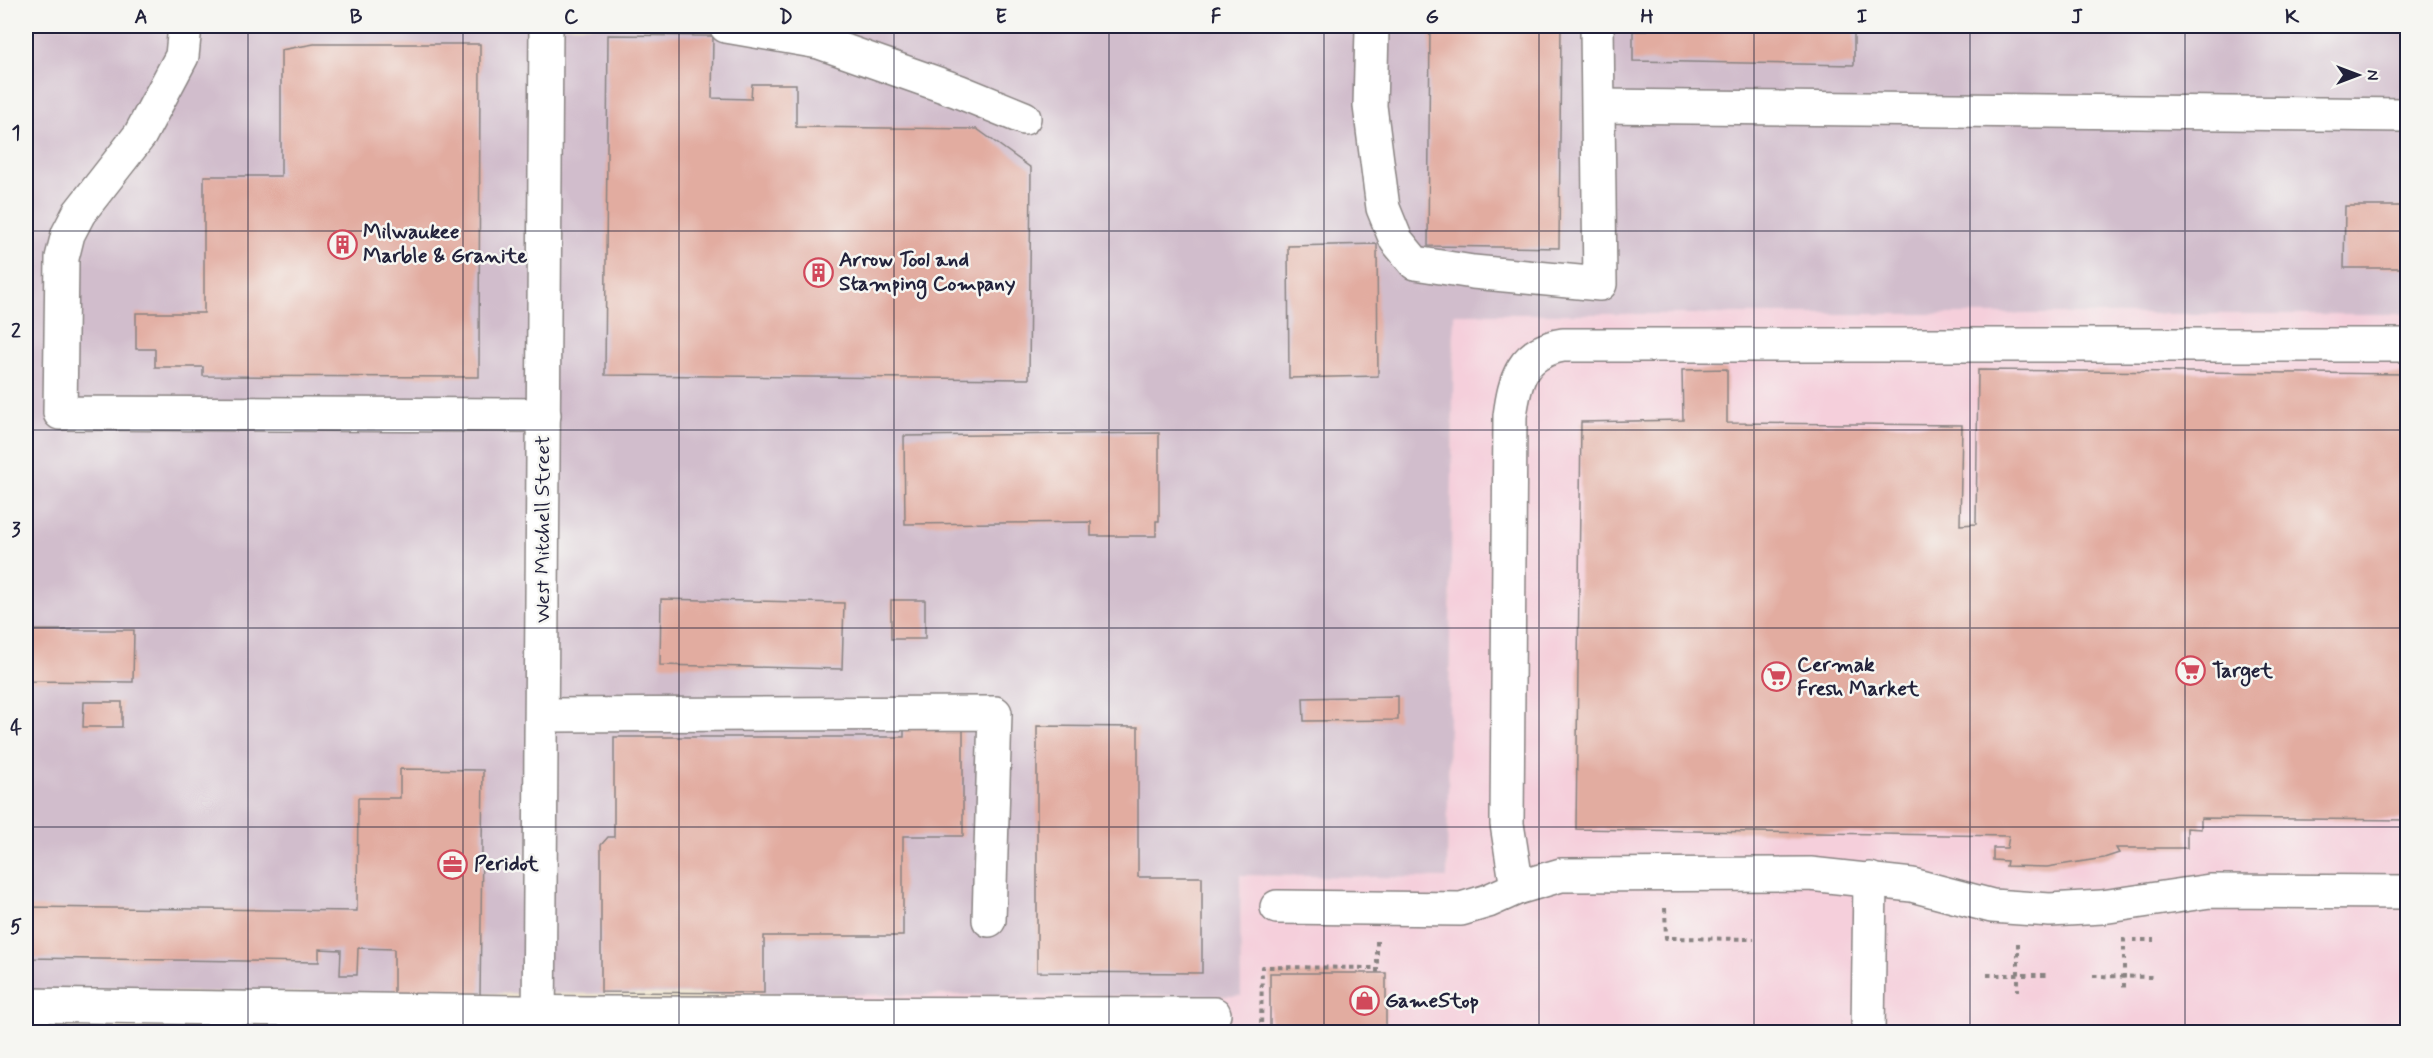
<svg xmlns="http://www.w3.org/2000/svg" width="2433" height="1058" viewBox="0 0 2433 1058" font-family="Mynerve,sans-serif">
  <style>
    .built { fill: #f5cfdb }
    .industrial { fill: #d1bdcc }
    .building { fill: #e2aca0 }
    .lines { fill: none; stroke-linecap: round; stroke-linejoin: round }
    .minor-casing { stroke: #898382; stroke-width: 36 }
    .path { stroke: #898382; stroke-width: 4; stroke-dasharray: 4.5 4.5; stroke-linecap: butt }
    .minor { stroke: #fff; stroke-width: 33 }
    .grid { fill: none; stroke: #22223b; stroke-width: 1.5; stroke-opacity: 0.55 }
    .labels { text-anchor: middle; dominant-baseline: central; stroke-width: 5; stroke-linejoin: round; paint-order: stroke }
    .poi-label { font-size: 21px; font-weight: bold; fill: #22223b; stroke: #f6f6f2; text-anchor: start }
    .street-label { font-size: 21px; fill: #22223b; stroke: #f6f6f2 }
    .neatline { fill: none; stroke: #22223b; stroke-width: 2 }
    .grid-label { font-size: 20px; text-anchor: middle; font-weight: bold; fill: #22223b }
  </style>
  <rect width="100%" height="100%" fill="#f6f6f2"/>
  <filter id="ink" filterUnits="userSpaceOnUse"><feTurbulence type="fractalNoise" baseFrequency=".0167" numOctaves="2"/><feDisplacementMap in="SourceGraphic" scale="12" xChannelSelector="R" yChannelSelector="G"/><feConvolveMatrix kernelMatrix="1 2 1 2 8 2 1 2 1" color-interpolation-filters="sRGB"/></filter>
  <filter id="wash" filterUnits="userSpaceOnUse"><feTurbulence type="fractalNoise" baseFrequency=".008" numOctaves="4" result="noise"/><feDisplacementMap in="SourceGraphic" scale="24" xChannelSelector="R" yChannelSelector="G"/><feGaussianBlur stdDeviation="1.35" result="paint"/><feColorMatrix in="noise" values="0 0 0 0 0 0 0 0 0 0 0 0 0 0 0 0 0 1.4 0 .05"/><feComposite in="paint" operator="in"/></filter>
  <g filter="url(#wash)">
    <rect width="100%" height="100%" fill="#f0e4ca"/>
    <polygon class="built" points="1454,314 2407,314 2407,1032 842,1032 842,995 1241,996 1240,875 1447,877"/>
    <polygon class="industrial" points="26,26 2407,26 2407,314 1454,314 1447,878 1240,875 1241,996 26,992"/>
    <g id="blocks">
      <g class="building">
        <polygon points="1430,26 1561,26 1559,248 1428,246"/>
        <polygon points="1647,26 1854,26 1854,65 1633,61 1633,31 1647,31"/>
        <polygon points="608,35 713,36 712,98 751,99 752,84 796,84 796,127 977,129 1031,168 1029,379 605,375"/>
        <polygon points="314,44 480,44 479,377 203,376 203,367 155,367 155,349 136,349 136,313 204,313 204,176 281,176 281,50"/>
        <polygon points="2345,206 2408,206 2408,268 2344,268"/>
        <polygon points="1377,244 1378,376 1289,378 1288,246"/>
        <polygon points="1727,369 1727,423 1962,425 1960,525 1976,524 1978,370 2408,374 2408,820 2201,818 2201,829 2187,828 2187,848 2116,848 2119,853 2104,858 2047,867 2006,866 2007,861 1993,860 1993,848 2007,848 2009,836 1576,829 1581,422 1683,420 1682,370"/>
        <polygon points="1159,433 1159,521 1156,521 1156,536 1091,536 1091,522 905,524 904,436"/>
        <polygon points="661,599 844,603 842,669 660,665"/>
        <rect x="891" y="600" width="34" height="39"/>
        <polygon points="26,630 134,630 133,682 26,681"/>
        <polygon points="1398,696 1398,720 1304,721 1303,698"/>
        <polygon points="84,702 122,702 122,727 83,727"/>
        <polygon points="1037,726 1138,727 1138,877 1202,877 1202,973 1037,972"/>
        <polygon points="904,727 963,727 963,836 903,836 903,936 764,936 764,993 601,992 601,845 608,837 614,837 614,737 904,737"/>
        <polygon points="400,769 483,770 480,996 394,995 394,949 358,948 357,975 340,975 341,950 319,949 319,962 26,958 26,907 357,911 358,798 400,798"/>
        <rect x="1270" y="973" width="116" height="59"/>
        <rect x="437" y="1024" width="61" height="8"/>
        <polygon points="230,1027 274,1028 274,1032 230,1032"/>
        <polygon points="844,1028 944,1028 943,1032 844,1032"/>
        <polygon points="1156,1028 1229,1029 1230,1032 1156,1032"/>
        <rect x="289" y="1029" width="48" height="3"/>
        <rect x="966" y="1029" width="67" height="3"/>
      </g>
    </g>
  </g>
  <g filter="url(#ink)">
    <use href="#blocks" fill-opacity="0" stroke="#898382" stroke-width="1.5"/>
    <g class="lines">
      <defs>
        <g id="minor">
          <polyline points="185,26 182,56 140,135 79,213 68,234 62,258 60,413 544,415"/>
          <polyline points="726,26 819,42 958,91 1024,118"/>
          <polyline points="1374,26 1372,30 1370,106 1383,208 1396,240 1415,263 1473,272 1600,284 1597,26"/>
          <polyline points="1599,106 2403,115"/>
          <polyline points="542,715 995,713 989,920"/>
          <path d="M 1517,888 L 1507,824 L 1510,416 C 1515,379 1522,352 1563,345 L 2408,345"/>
          <polyline points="1277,907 1461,909 1488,901 1517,888 1561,875 1810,874 1912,885 1992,906 2050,910 2102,907 2210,891 2408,892"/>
          <polyline points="26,1005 585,1013 1214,1014"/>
          <polyline points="539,1032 546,26"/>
          <polyline points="1868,1032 1870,879"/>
        </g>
      </defs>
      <use href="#minor" class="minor-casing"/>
      <g class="path">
        <polyline points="1665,908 1666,938 1754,939"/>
        <polyline points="2122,940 2124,940 2124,990"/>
        <polyline points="2133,940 2154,940"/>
        <polyline points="1377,941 1377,973"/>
        <polyline points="2018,943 2018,991"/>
        <polyline points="1987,975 2048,975"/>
        <polyline points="2093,976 2154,977"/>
        <polyline points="1261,1032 1262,967 1377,968"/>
      </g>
      <use href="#minor" class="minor"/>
    </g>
  </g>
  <path class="grid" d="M 248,26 L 248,1032M 463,26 L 463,1032M 679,26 L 679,1032M 894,26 L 894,1032M 1109,26 L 1109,1032M 1324,26 L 1324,1032M 1539,26 L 1539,1032M 1754,26 L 1754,1032M 1970,26 L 1970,1032M 2185,26 L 2185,1032M 26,231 L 2408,231M 26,430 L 2408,430M 26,628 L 2408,628M 26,827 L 2408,827"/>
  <defs>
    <symbol id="building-ring" viewBox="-11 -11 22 22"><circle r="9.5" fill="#f6f6f2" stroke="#d1495b" stroke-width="1.5"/><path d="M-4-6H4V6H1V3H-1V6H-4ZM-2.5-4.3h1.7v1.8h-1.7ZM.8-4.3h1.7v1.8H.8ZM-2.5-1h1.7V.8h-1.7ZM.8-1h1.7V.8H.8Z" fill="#d1495b"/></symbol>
    <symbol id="supermarket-ring" viewBox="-11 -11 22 22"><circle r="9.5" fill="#f6f6f2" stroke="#d1495b" stroke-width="1.5"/><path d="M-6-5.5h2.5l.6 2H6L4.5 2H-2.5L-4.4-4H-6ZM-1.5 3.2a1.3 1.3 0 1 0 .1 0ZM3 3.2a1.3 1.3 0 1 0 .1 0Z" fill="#d1495b"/></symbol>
    <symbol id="office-ring" viewBox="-11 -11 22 22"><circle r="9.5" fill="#f6f6f2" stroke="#d1495b" stroke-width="1.5"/><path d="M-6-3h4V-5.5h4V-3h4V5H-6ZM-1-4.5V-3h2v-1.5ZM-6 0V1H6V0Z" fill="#d1495b"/></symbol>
    <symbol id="shop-ring" viewBox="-11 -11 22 22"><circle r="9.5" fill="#f6f6f2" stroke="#d1495b" stroke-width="1.5"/><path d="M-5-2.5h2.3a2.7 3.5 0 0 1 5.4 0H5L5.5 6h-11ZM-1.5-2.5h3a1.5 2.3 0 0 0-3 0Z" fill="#d1495b"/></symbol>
  </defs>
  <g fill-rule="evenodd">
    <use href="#building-ring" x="326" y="228" width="33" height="33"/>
    <use href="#building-ring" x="802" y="256" width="33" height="33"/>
    <use href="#supermarket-ring" x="2174" y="654" width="33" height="33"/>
    <use href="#supermarket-ring" x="1760" y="660" width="33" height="33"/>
    <use href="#office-ring" x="436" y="848" width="33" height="33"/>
    <use href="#shop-ring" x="1348" y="984" width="33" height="33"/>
  </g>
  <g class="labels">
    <g class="poi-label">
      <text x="363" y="232">Milwaukee<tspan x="363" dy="24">Marble &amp; Granite</tspan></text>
      <text x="839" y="260">Arrow Tool and<tspan x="839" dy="24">Stamping Company</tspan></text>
      <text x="1797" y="665">Cermak<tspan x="1797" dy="24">Fresh Market</tspan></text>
      <text x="2212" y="671">Target</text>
      <text x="474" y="864">Peridot</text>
      <text x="1385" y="1001">GameStop</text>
    </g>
    <g class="street-label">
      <text transform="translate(543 529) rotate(-90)">West Mitchell Street</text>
    </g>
  </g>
  <rect width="2433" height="1058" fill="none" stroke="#f6f6f2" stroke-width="66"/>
  <g transform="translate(2358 75) rotate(90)" stroke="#f6f6f2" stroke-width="4.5" paint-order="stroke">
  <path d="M0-4.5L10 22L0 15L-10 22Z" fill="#22223b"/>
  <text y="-9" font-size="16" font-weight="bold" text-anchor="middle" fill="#22223b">N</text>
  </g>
  <rect x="33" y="33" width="2367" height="992" class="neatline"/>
  <g class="grid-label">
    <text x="141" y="23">A</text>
    <text x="356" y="23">B</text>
    <text x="571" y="23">C</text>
    <text x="786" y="23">D</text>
    <text x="1001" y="23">E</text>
    <text x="1216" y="23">F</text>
    <text x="1432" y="23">G</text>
    <text x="1647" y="23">H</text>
    <text x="1862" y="23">I</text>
    <text x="2077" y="23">J</text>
    <text x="2292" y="23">K</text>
    <text x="16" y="139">1</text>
    <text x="16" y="337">2</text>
    <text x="16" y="536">3</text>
    <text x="16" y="734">4</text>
    <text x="16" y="933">5</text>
  </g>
</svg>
